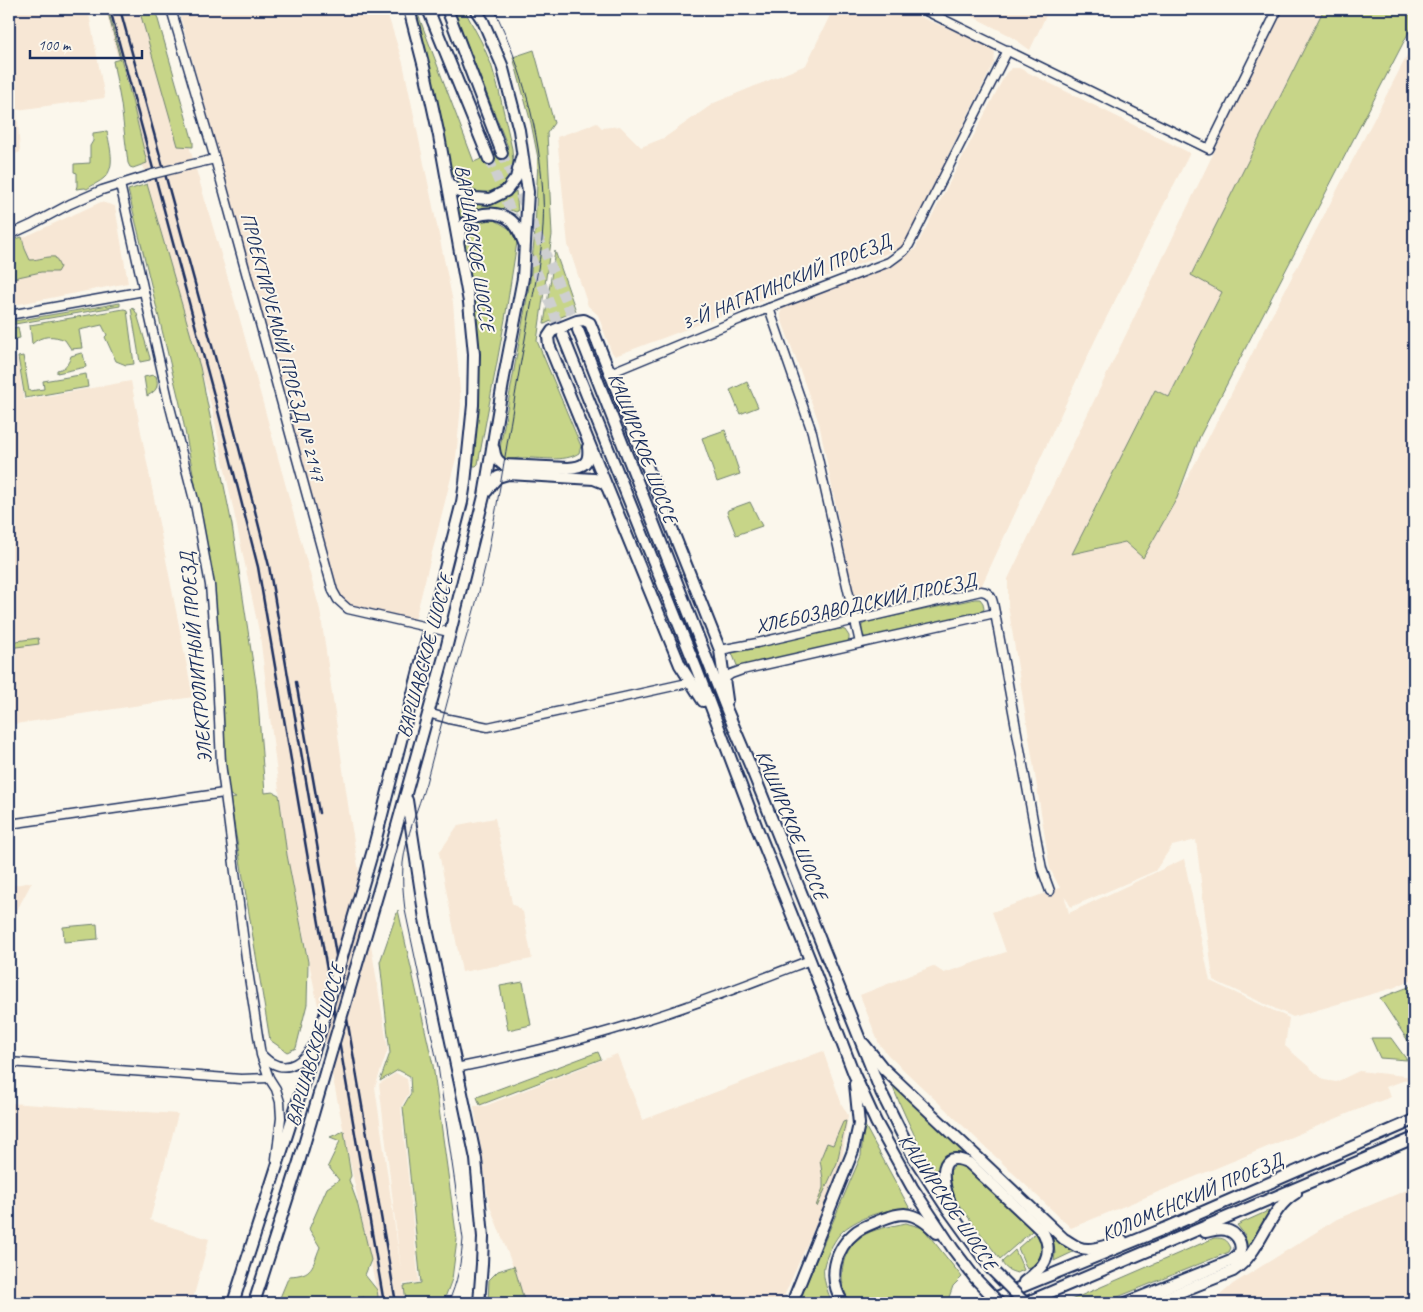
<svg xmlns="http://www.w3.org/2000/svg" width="1423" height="1312" viewBox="0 0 1423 1312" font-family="Caveat,sans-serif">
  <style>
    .built { fill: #f7e7d5 }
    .green { fill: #c7d588; stroke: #718273 }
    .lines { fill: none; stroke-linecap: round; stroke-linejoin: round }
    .major-tunnel { stroke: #cecfd0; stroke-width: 10; stroke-dasharray: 10 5; stroke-linecap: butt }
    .minor-casing { stroke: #1b2f5e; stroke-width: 11 }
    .major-casing { stroke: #1b2f5e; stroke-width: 14 }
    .minor { stroke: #fbf7ec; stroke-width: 8 }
    .major { stroke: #fbf7ec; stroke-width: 10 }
    .tram { stroke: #1b2f5e; stroke-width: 1 }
    .rail { stroke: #1b2f5e; stroke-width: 2.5 }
    .minor-bridge-casing { stroke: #1b2f5e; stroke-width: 11; stroke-linecap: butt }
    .major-bridge-casing { stroke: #1b2f5e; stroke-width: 14; stroke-linecap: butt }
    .minor-bridge { stroke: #fbf7ec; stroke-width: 8 }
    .major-bridge { stroke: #fbf7ec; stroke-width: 10 }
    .labels { text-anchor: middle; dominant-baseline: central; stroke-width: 4; stroke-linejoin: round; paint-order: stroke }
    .street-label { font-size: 20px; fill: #1b2f5e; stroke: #fbf7ec }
  </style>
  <rect width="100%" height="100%" fill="#fbf7ec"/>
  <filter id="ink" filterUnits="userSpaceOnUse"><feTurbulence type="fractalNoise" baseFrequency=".02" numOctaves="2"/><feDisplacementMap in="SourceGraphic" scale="10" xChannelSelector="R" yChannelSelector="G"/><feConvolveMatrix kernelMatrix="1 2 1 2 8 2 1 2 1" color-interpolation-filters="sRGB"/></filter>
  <g filter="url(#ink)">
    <g class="built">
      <polygon points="9,9 88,9 105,98 17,110 20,152 9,157"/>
      <polygon points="106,9 149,9 239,316 320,610 349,811 388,1049 375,1087 401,1270 379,1084 396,1073 407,1079 409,1093 401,1107 419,1282 403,1284 406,1303 379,1303 287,855 260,636 212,408 147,184"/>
      <polygon points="178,9 386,9 403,63 453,302 461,405 456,458 415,620 351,606 343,600 338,589"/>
      <polygon points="833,9 901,9 991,46 995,53 994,63 902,248 615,356 611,351 598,315 588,306 568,245 557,137 597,123 602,128 620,126 641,147 664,138 714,103 806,65"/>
      <polygon points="958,9 1049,9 1030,50 1009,35"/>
      <polygon points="1283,9 1324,9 1192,275 1223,291 1169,397 1156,390 1073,554 1125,542 1143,557 1177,498 1414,42 1414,979 1393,988 1293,1017 1213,980 1196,840 1172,846 1155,871 1071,907 1064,895 1069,913 1184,859 1210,981 1289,1018 1285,1046 1324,1080 1336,1082 1359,1071 1414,1077 1386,1087 1391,1097 1359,1109 1071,1228 889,1056 879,1044 860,995 933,966 944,973 1006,952 992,912 1060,888 1050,869 1008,605 1008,579"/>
      <polygon points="1012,68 1019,68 1190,153 1097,336 981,587 865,614 861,612 856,607 819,423 781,318 781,311 784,306 893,266 915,249 1006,73"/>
      <polygon points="101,202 115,206 128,283 9,306 9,244"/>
      <polygon points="17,358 24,400 131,381 193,697 9,725 9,359"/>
      <polygon points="495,818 512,903 523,912 532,959 462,972 439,853 458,825"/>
      <polygon points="32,882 9,925 9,886"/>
      <polygon points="823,1051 842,1105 848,1115 841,1168 781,1303 524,1303 512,1264 489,1204 474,1106 485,1106 617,1054 643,1120"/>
      <polygon points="9,1103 178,1114 150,1220 209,1239 192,1303 9,1303"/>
      <polygon points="1414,1187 1414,1303 1211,1303 1233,1284 1337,1219"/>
    </g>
    <g class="green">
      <polygon points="107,9 108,9 132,100 147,163 133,168 130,167 128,163 121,104 113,61 120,59"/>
      <polygon points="139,9 155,9 193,142 193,147 178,146"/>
      <polygon points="413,9 416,9 474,162 508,147 453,9 464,9 482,43 491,64 499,91 512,149 513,163 508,179 498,189 484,194 475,193 467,189 460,184 450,172 440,112"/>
      <polygon points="1324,9 1414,9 1414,22 1200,436 1177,498 1143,558 1125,542 1072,554 1155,390 1169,397 1222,292 1191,275"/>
      <path d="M 534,50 L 554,123 L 547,133 L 552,235 L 537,341 L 581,446 L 579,453 C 564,463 540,457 523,458 C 517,458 512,459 506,460 L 501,456 L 500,448 L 530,281 L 535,231 L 538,158 L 531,123 L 513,57 Z"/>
      <path d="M 107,131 C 109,145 117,167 104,178 C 100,182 92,185 87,189 L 85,188 L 76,189 L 77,186 L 77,173 L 74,172 L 74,164 L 90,163 L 90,146 L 93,141 L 93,133 Z"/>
      <polygon points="147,184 200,367 232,525 257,690 265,793 273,792 279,795 287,855 308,962 307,1004 296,1048 287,1052 270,1040 230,799 236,798 228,794 214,584 180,404 128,190"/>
      <path d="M 516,191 L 518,211 L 516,212 C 497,204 478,210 460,218 L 458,217 L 455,202 L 456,199 C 483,205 492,209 516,191 Z"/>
      <path d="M 495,220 L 510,229 L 517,242 L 505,319 L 478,464 L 476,466 L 472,466 L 471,464 L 476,399 L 463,242 C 468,224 477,221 495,220 Z"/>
      <path d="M 22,237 L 25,249 L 30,260 C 39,260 46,256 55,257 L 60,267 L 57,272 L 41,272 L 9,279 L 9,241 Z"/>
      <polygon points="555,251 576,311 549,322 545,324 544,324"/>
      <polygon points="120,303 120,306 9,325 9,322"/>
      <polygon points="131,308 134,309 137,314 150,358 150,360 140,362"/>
      <path d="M 124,309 L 127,310 L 134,364 L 126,365 L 116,361 L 105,337 L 107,335 L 102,325 L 79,330 L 82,348 L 71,349 L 65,340 C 54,335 41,335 32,344 L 30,325 Z"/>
      <polygon points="18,327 20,338 10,340 13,357 9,357 9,329"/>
      <path d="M 81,353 L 83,354 L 86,367 L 57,373 L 57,370 C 65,369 69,363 71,356 Z"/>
      <polygon points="23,356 29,391 44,389 43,381 86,374 88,387 25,398 18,357"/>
      <path d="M 153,375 L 156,376 C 159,386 157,391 147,396 L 144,377 Z"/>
      <polygon points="747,382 758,407 740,414 730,390"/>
      <polygon points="725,430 740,474 717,482 702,438"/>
      <polygon points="750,502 762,526 736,535 727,512 728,510"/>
      <path d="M 975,599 L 980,599 L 983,603 L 984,609 L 981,613 L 868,639 C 862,636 861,631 862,625 L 867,622 Z"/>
      <polygon points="840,629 845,630 849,636 849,640 844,644 738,668 732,653 744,648"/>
      <polygon points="38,638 39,644 9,648 9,642"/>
      <polygon points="398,910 433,1065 457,1240 452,1279 443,1303 406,1303 404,1286 421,1283 403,1107 411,1093 410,1076 398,1070 380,1081 390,1053 380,962"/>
      <polygon points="97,924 98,939 64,942 63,927"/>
      <polygon points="523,982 531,1025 508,1030 500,986"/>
      <polygon points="1414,985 1414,1050 1380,998"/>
      <polygon points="1371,1038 1391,1038 1407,1060 1380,1058"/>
      <polygon points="598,1052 601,1059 480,1105 477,1097"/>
      <path d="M 891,1083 L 966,1153 C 944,1152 943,1159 940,1179 C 932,1172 928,1161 923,1152 C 911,1129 901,1107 891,1083 Z"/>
      <polygon points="846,1121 837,1163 817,1207 816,1206 823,1188 823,1179 820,1160 827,1143 833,1145 843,1122"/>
      <path d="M 864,1124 L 910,1209 C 890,1207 853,1218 839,1235 C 833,1243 826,1256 824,1266 C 822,1279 828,1292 832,1303 L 798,1303 L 861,1156 Z"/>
      <path d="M 344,1131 L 351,1176 L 349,1180 L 357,1202 L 371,1260 L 365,1275 L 377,1290 L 379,1303 L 366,1303 L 364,1297 L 358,1299 L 358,1303 L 284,1303 L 279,1300 L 289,1276 C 313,1275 312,1267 320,1247 L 309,1229 L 327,1188 L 339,1180 L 328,1166 L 340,1141 L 330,1137 Z"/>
      <polygon points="955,1165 959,1165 968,1167 1032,1231 1000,1259 953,1197 950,1176 950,1171"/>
      <polygon points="1268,1211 1270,1213 1246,1252 1245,1235 1237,1225"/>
      <path d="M 906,1223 L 923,1228 L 962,1277 L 953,1286 L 948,1300 L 941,1303 L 851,1303 C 836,1283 840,1251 861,1237 C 871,1229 893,1226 906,1223 Z"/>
      <path d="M 1035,1233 C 1046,1246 1042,1262 1027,1269 L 1018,1248 Z"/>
      <polygon points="1053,1237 1073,1252 1054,1261 1055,1253"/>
      <path d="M 1214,1238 C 1224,1238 1227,1239 1231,1248 L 1229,1252 L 1103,1303 L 1064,1303 Z"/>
      <path d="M 1015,1250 L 1024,1270 L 1017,1273 C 1010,1271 1005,1269 1002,1262 Z"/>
      <polygon points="514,1266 525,1303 488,1303 489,1280 498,1271"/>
    </g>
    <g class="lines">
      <g class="major-tunnel">
        <polyline points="502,153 578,329"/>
        <polyline points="489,159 518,228"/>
        <polyline points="525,243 563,336"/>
      </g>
      <defs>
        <g id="minor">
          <polyline points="171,9 215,159 333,591 338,600 348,609 449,632"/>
          <polyline points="922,9 1209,149 1278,9"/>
          <polyline points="189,165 215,159"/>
          <polyline points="120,184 168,399 195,504 210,585 217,676 221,763 246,958 261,1055 269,1078 276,1089 280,1102 281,1118 276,1159"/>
          <polyline points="9,235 31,225 70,204 102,190 153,174"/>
          <polyline points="769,308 812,432 860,643"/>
          <polyline points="9,315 144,291"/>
          <polyline points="610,373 743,318 889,262 904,251 909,245 1008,50"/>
          <path d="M 720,650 L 757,643 L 981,591 C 993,592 993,603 995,613 L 1042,869 L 1050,891"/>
          <polyline points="724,679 731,674 742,670 995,613"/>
          <polyline points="428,713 449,719 488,727 692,682"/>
          <polyline points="9,824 224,793"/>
          <path d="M 262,1055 C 265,1058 268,1061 272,1063 C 289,1073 304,1060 313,1045"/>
          <polyline points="9,1062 241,1079 269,1078"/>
          <path d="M 456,1068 C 520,1055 583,1040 645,1020 C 701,1003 756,981 810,960"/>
        </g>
        <g id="major">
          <polyline points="428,9 489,159"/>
          <polyline points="447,9 502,153"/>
          <polyline points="448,183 457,191 475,198 490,199 506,191 516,178 521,158"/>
          <path d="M 459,239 C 460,236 461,231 462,227 C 472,212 495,210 509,219 C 517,224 521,235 524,243"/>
          <polyline points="578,330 728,713 750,765 881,1092 914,1158 944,1204 991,1269"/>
          <polyline points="563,336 697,670 757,828 810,960 854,1074 876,1122 912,1187 953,1249 975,1278"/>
          <path d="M 494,449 C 495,457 497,461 504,465 L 568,468 C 584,467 590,463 588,447"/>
          <polyline points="487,491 491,485 498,477 508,474 594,479 604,483 607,487"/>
          <polyline points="703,701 680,665 549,345 548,337 552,331 577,321 584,320 590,323 720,650 727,700"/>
          <polyline points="407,800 425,919 476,1159 483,1237 482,1264 479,1303"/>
          <polyline points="373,850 462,502 465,483 473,405 474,354 469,302 439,136 424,67 409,9"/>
          <polyline points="385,869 445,653 484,496 504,377 523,278 528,192 519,130 502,65 483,21 475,9"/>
          <path d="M 864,1044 L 883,1068 L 1064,1239 C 1068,1241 1073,1245 1078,1247 C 1091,1253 1109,1244 1122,1240"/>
          <path d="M 953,1209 C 944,1192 932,1145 969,1163 L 1043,1232 C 1055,1256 1043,1268 1024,1282"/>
          <polyline points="233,1303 321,1029"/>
          <polyline points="254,1303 299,1162 332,1049"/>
          <polyline points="792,1303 853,1151 859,1124 855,1084"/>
          <path d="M 843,1303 C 827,1278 834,1249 857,1231 C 863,1227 871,1224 878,1221 C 886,1218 895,1214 904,1214 C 918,1215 928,1224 937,1233"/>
          <polyline points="982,1303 1166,1228 1414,1120"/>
          <polyline points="1025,1303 1414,1138"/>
          <path d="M 1126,1303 L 1231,1261 C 1234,1258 1238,1256 1240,1252 C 1243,1242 1235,1232 1226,1230 C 1219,1228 1211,1231 1205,1232"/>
          <path d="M 1152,1303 L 1233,1271 C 1263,1251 1267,1210 1296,1193"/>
        </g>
      </defs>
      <use href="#minor" class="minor-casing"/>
      <use href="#major" class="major-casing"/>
      <use href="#minor" class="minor"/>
      <use href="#major" class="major"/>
      <path class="tram" d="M 448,1303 C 458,1282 461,1262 463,1239 L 438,1066 L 405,910 C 403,894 402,879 403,863 C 406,836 418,809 426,783 C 436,746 445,708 456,671 C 467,635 478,599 486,563 C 501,489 511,414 525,339 C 533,290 546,247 543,196 C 540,132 522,67 494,9"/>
      <g class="rail">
        <polyline points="110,9 215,399 258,567 384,1303"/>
        <polyline points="120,9 226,397 269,566 396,1303"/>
        <polyline points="296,682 319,813"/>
      </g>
      <defs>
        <polyline id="minor-bridge" points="153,174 189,165"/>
        <g id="major-bridge">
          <polyline points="321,1029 373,850"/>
          <polyline points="332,1049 385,869"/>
          <polyline points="991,1269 1025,1303"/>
          <polyline points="975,1278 999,1303"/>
        </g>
      </defs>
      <use href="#minor-bridge" class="minor-bridge-casing"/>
      <use href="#major-bridge" class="major-bridge-casing"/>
      <use href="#minor-bridge" class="minor-bridge"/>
      <use href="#major-bridge" class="major-bridge"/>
    </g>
  </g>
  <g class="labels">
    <g class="street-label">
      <text transform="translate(475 248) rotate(81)">ВАРШАВСКОЕ ШОССЕ</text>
      <text transform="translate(786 282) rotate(-22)">3-Й НАГАТИНСКИЙ ПРОЕЗД</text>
      <text transform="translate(283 347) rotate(75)">ПРОЕКТИРУЕМЫЙ ПРОЕЗД № 2147</text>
      <text transform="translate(643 448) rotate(69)">КАШИРСКОЕ ШОССЕ</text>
      <text transform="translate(866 603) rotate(-12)">ХЛЕБОЗАВОДСКИЙ ПРОЕЗД</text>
      <text transform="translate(425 656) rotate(-75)">ВАРШАВСКОЕ ШОССЕ</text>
      <text transform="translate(196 658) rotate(-95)">ЭЛЕКТРОЛИТНЫЙ ПРОЕЗД</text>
      <text transform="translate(792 825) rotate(68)">КАШИРСКОЕ ШОССЕ</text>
      <text transform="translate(315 1045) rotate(-74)">ВАРШАВСКОЕ ШОССЕ</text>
      <text transform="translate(1192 1197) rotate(-23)">КОЛОМЕНСКИЙ ПРОЕЗД</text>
      <text transform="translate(948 1202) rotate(56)">КАШИРСКОЕ ШОССЕ</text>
    </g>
  </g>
  <rect width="1423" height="1312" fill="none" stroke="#fbf7ec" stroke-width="30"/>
  <rect x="15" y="15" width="1393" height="1282" fill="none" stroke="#1b2f5e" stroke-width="2" filter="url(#ink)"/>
  <path d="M30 50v8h112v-8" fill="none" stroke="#1b2f5e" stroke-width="2.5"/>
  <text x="38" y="50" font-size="15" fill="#1b2f5e" stroke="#fbf7ec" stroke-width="4" paint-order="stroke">100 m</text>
</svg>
